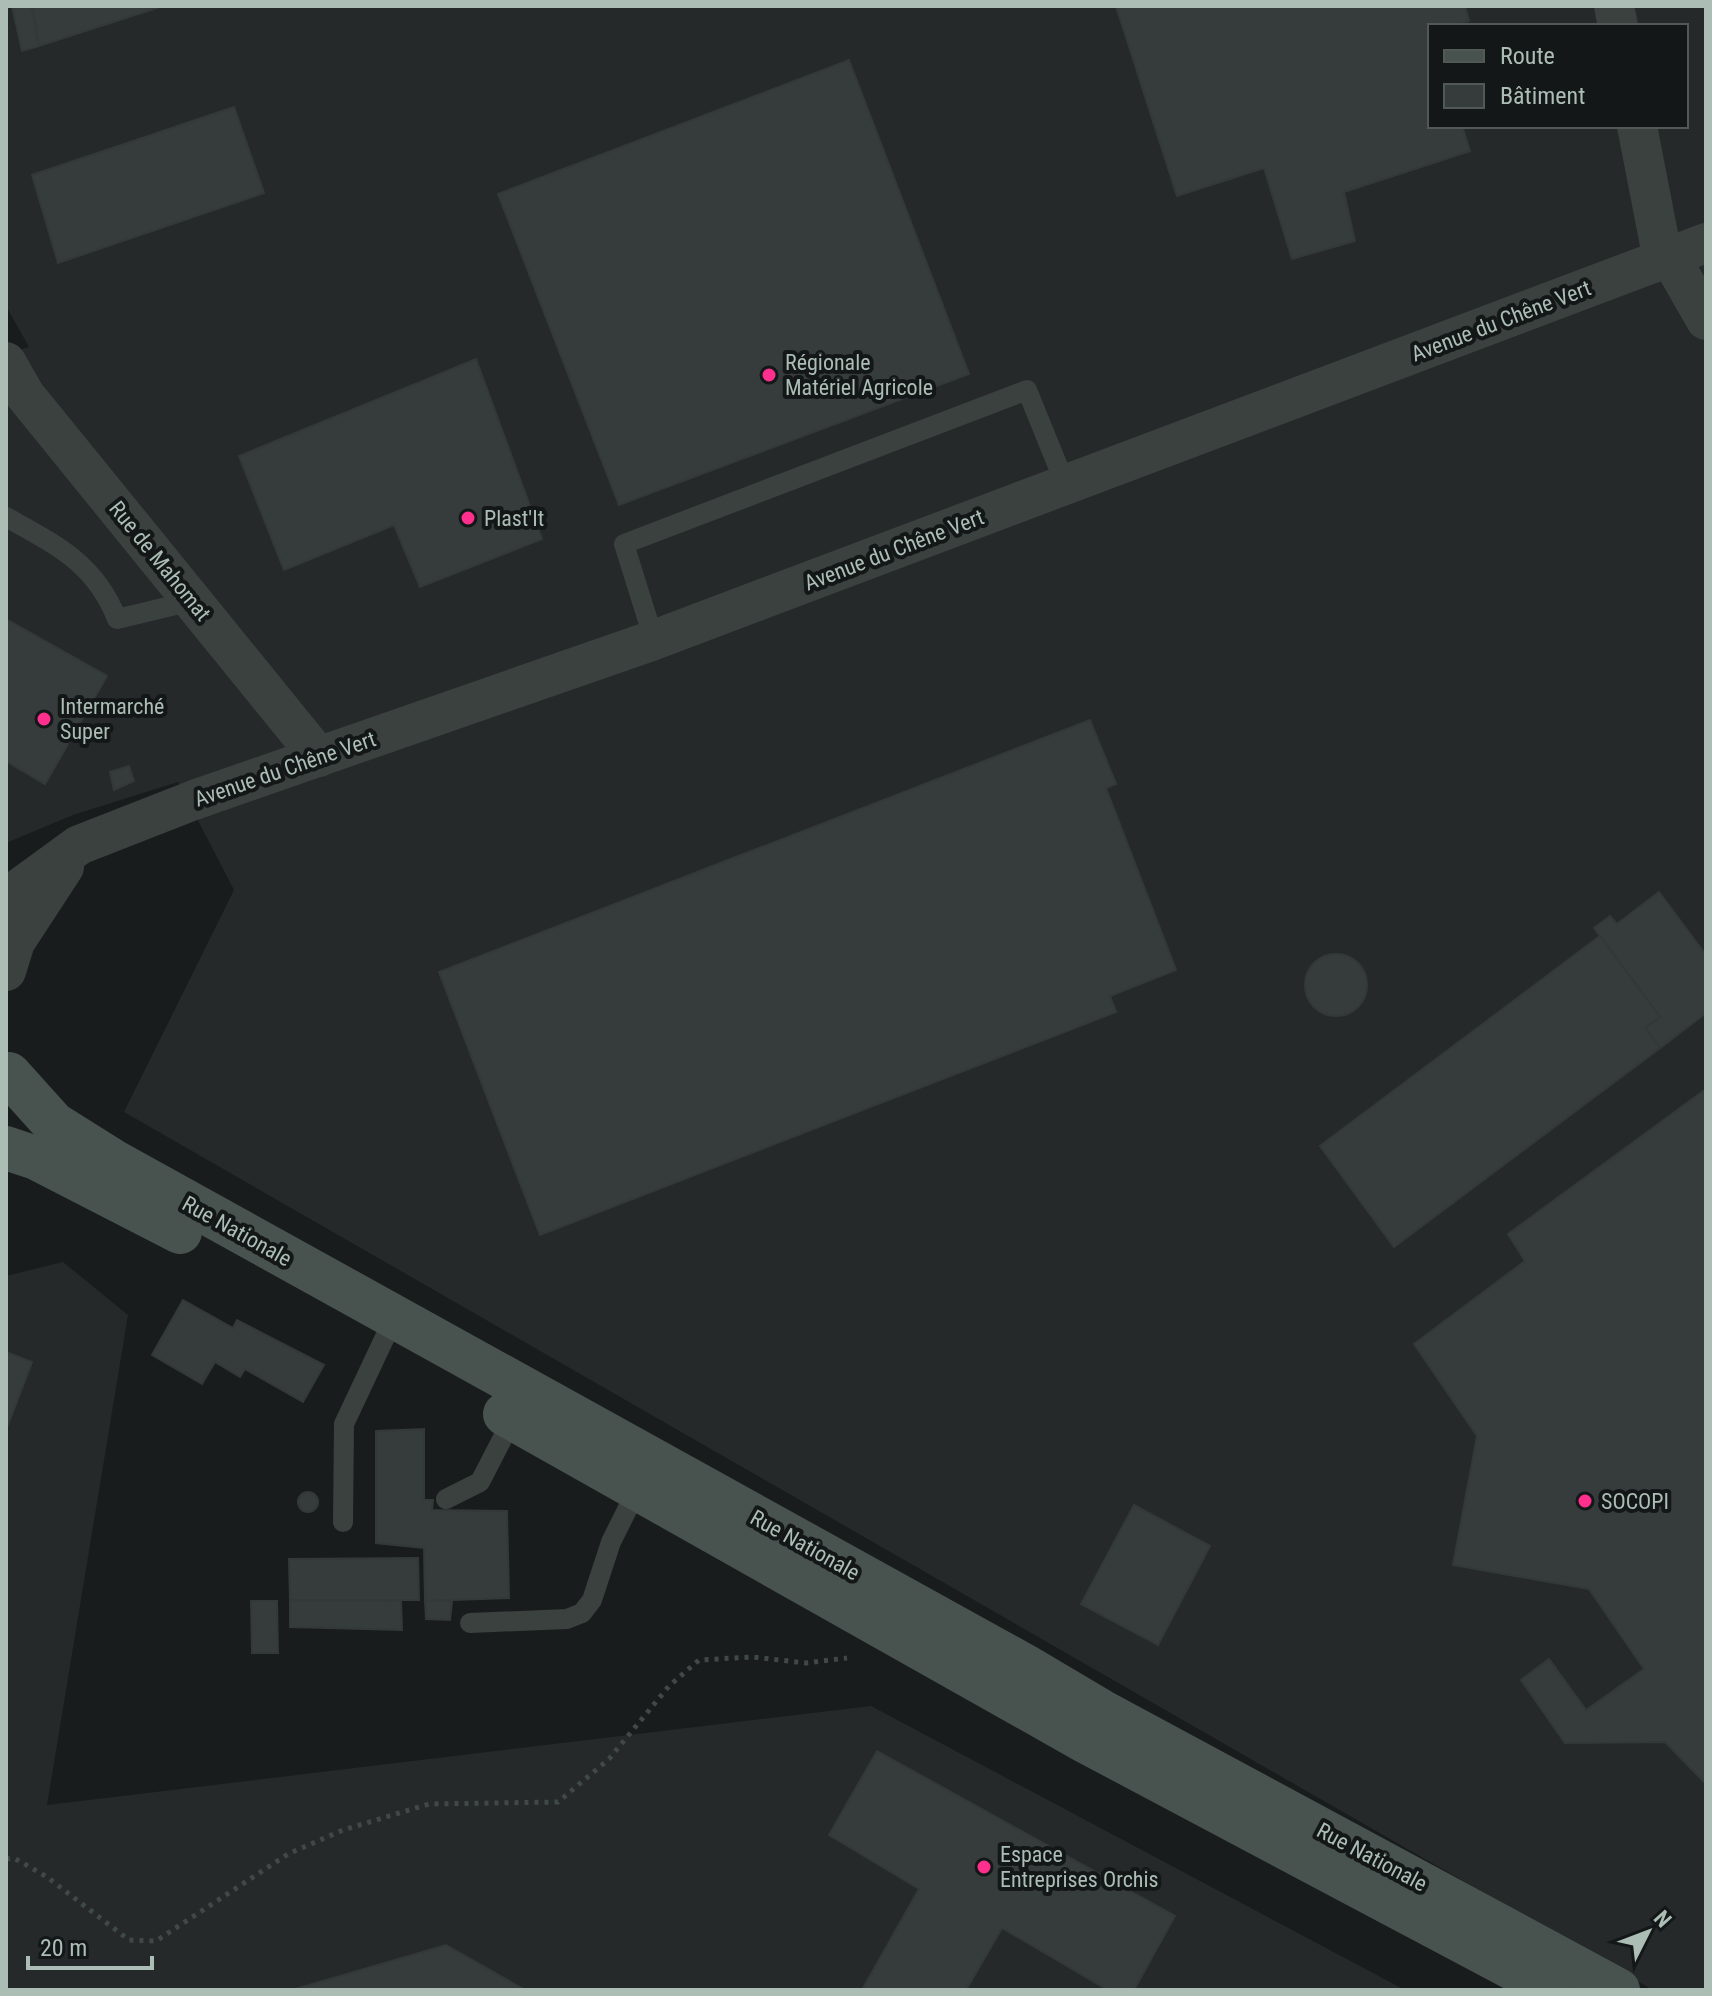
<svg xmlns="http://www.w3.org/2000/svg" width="1712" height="1996" viewBox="0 0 1712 1996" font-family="'Roboto Condensed',sans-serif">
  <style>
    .built { fill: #252929; fill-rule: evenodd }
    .building { fill: #363b3b; stroke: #333838; stroke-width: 2 }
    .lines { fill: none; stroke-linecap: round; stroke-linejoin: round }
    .path { stroke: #404945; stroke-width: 5; stroke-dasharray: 4 6; stroke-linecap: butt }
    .lane { stroke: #3a413f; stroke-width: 20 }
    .street { stroke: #3a413f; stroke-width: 40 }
    .secondary { stroke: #48524e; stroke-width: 44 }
    .poi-dot { fill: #ff2f8d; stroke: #141717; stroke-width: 3 }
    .labels { text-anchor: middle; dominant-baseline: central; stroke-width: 8; stroke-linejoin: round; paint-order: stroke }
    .street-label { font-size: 22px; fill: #abbdb5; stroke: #141717 }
    .poi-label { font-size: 22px; fill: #abbdb5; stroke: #141717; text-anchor: start }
  </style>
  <rect width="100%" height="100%" fill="#191c1c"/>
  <g class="built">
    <path d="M 6,6 L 1706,6 L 1706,1990 L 1653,1990 L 124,1112 L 234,890 L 178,782 L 73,815 L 6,843 L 6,354 L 29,347 L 6,306 ZM 1430,26 L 1686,26 L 1686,126 L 1430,126 Z"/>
    <polygon points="63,1262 128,1315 47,1805 871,1706 1405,1990 6,1990 6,1276"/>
  </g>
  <g class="building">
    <polygon points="12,6 32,6 39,46 22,51"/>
    <polygon points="32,6 163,6 39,46"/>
    <polygon points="1116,6 1465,6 1469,21 1451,26 1430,26 1430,126 1462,126 1470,151 1344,192 1355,241 1292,259 1264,168 1177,196"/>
    <polygon points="849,60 969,374 619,505 498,194"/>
    <polygon points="234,107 264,193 58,263 32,175"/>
    <polygon points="476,359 542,539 420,587 394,525 284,570 239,456"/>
    <polygon points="6,619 107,676 45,784 6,761"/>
    <polygon points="1090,720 1116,784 1106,788 1176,970 1110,996 1116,1012 540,1235 439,972"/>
    <polygon points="129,766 134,781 114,790 110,772"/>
    <polygon points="1659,892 1706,955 1706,1013 1660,1048 1645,1028 1660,1017 1594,928 1610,916 1617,924"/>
    <polygon points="1600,936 1660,1017 1645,1028 1660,1048 1394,1247 1320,1146"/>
    <circle cx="1336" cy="985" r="31"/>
    <polygon points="1706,1089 1706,1784 1665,1742 1565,1743 1521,1680 1549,1659 1586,1710 1644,1669 1589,1589 1453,1565 1477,1436 1414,1344 1525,1261 1508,1234"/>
    <polygon points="183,1300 233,1328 237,1320 324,1365 303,1402 245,1369 240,1377 215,1362 202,1384 152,1355"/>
    <polygon points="6,1352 32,1362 6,1430"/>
    <polygon points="424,1429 424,1500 433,1500 432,1510 507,1511 509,1598 425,1601 424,1548 376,1543 376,1431"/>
    <circle cx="308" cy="1502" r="10"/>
    <polygon points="1134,1505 1210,1546 1158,1645 1081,1604"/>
    <polygon points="418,1558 419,1600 290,1600 289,1559"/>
    <polygon points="290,1600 401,1601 402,1630 290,1627"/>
    <polygon points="251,1601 277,1601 278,1653 252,1653"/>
    <polygon points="425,1601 452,1601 450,1620 426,1619"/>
    <polygon points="877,1751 1175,1916 1134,1990 1108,1990 1002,1928 966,1990 862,1990 919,1889 829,1835"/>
    <polygon points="446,1945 525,1990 292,1990"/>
  </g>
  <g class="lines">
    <polyline class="path" points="6,1859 14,1858 47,1877 129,1940 156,1941 288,1854 343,1830 429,1804 558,1802 609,1759 669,1686 699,1660 753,1657 806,1663 847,1658"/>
    <g class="lane">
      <path d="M 6,517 C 56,545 95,563 117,619 L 192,601"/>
      <polyline points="654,640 624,544 1027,390 1066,486"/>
      <polyline points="446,1499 480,1482 514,1416"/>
      <polyline points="343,1522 344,1424 394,1318"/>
      <polyline points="470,1623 567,1619 582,1613 592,1600 611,1542 639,1486"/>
    </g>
    <g class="street">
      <polyline points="1614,6 1618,26"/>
      <polyline points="1637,126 1663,260 1670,257 1706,320"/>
      <polyline points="6,362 25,395 319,757"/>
      <polyline points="6,898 79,845 194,800 654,640 1706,243"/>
      <polyline points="6,971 15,942 64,867"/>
    </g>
    <g class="secondary">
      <polyline points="9,1074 54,1124 113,1161 1025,1666 1101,1711 1618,1990"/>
      <polyline points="6,1148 36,1158 180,1232"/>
      <polyline points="505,1414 1085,1741 1554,1990"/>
    </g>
  </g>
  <g class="poi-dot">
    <circle cx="769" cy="375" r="8"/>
    <circle cx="468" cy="518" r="8"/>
    <circle cx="44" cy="719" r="8"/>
    <circle cx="1585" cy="1501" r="8"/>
    <circle cx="984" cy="1867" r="8"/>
  </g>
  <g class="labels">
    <g class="street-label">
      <text transform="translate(1501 321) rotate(-21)">Avenue du Chêne Vert</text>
      <text transform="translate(894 550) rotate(-21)">Avenue du Chêne Vert</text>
      <text transform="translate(160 561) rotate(51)">Rue de Mahomat</text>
      <text transform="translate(285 769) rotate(-19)">Avenue du Chêne Vert</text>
      <text transform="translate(237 1231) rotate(29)">Rue Nationale</text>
      <text transform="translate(805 1545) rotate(29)">Rue Nationale</text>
      <text transform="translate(1372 1857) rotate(28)">Rue Nationale</text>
    </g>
    <g class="poi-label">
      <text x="785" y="362">Régionale<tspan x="785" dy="25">Matériel Agricole</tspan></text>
      <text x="484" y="518">Plast'It</text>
      <text x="60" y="706">Intermarché<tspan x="60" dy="25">Super</tspan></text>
      <text x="1601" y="1501">SOCOPI</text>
      <text x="1000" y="1854">Espace<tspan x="1000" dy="25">Entreprises Orchis</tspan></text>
    </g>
  </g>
  <rect width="1712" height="1996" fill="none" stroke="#abbdb5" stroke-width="16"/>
  <rect x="1428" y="24" width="260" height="104" fill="#141717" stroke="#505956" stroke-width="2"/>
  <rect x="1444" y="50" width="40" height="12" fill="#48524e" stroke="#505956" stroke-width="2"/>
  <text x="1500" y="64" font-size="24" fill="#abbdb5">Route</text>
  <rect x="1444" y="84" width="40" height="24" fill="#363b3b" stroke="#505956" stroke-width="2"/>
  <text x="1500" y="104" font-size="24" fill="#abbdb5">Bâtiment</text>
  <g transform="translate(1648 1932) rotate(48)" stroke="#141717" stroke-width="6" paint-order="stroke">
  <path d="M0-6L14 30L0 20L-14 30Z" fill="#abbdb5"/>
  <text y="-12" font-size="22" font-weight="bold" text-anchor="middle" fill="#abbdb5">N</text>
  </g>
  <path d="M28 1956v12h124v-12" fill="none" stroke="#abbdb5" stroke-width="4"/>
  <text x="40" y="1956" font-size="24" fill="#abbdb5" stroke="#141717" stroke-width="6" paint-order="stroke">20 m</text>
</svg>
